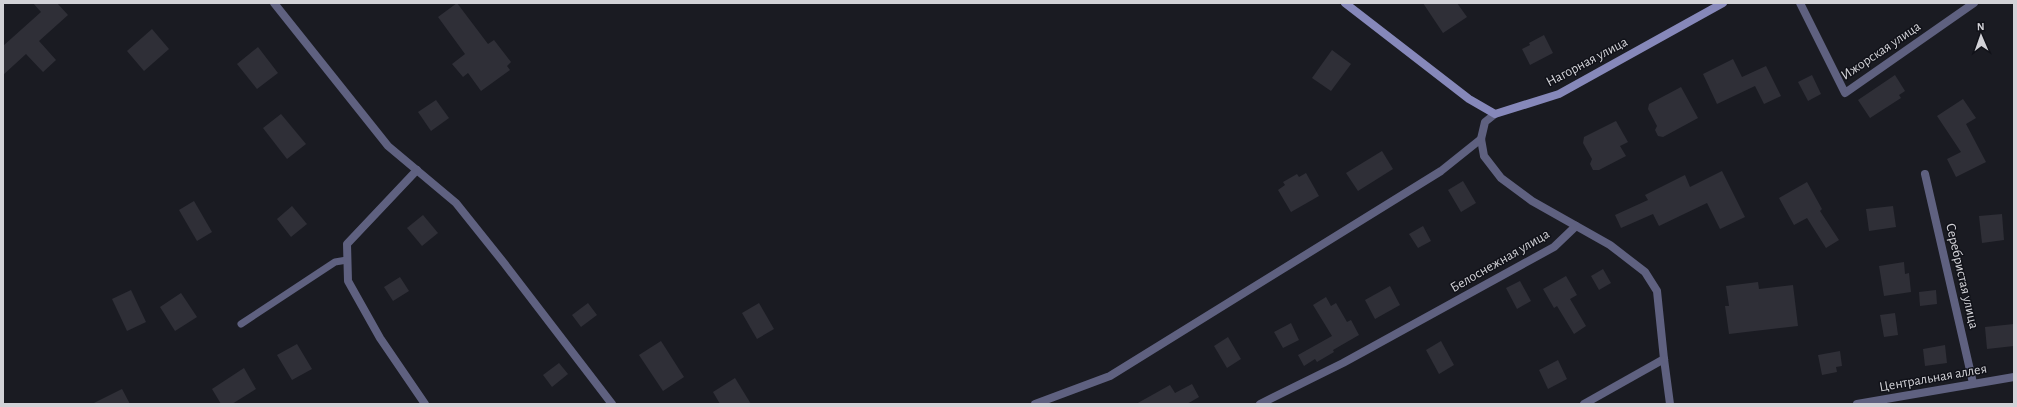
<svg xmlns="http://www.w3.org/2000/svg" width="2017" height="407" viewBox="0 0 2017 407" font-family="'Alegreya Sans',sans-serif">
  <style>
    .building { fill: #2f2f37 }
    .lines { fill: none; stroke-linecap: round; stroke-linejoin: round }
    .lane { stroke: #5f6180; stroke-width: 7 }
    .street { stroke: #5f6180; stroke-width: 8 }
    .secondary { stroke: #8688ba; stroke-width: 8 }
    .labels { text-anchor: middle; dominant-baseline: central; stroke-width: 3; stroke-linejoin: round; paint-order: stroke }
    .street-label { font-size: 14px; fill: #d2d2d7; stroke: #111219 }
  </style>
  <rect width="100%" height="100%" fill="#1a1b22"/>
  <g class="building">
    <polygon points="33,3 57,3 68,15 39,41 56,60 43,72 26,54 3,75 3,46 41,12"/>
    <polygon points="457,3 488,44 494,40 511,62 507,66 510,70 481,91 468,73 463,77 452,64 465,54 438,17"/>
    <polygon points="1423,3 1457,3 1467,17 1443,33"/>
    <polygon points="152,29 169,49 144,71 127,51"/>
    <polygon points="1544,35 1553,53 1530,65 1522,49 1530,45 1529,43"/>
    <polygon points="258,47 278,73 257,89 237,64"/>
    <polygon points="1332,50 1351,64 1331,91 1312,78"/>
    <polygon points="1733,59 1742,77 1766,66 1781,96 1764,104 1755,86 1717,104 1703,74"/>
    <polygon points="1812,75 1821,94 1808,101 1798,82"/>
    <polygon points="1895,75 1905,91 1899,95 1901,98 1870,118 1858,100"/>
    <polygon points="1681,87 1698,118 1663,137 1658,136 1655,130 1657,126 1648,109 1649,104"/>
    <polygon points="1963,99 1976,118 1966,124 1986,162 1956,177 1947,159 1961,152 1937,116"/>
    <polygon points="436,100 449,118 431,131 418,112"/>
    <polygon points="281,114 306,144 287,159 263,128"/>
    <polygon points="1616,121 1628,142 1620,146 1626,156 1599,170 1593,170 1590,164 1592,159 1583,143 1584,137"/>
    <polygon points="1382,151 1393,169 1358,191 1346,173"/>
    <polygon points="1722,171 1745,217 1720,229 1707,203 1659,226 1653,214 1621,228 1615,215 1648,200 1645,195 1685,175 1690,187"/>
    <polygon points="1306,173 1319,196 1291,212 1278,190 1285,185 1283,182 1297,174 1299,177"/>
    <polygon points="1463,181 1476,203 1461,212 1448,190"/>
    <polygon points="1807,182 1822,209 1820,211 1839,240 1826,248 1807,218 1794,225 1779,198"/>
    <polygon points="194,201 212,232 197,241 179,210"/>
    <polygon points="292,206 307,224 291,237 277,219"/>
    <polygon points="1893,206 1896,227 1869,231 1866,209"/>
    <polygon points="2002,214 2004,240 1982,243 1979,216"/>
    <polygon points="423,215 438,233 422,246 407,228"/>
    <polygon points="1423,226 1431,241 1418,248 1409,234"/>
    <polygon points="1904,262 1905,274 1909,273 1911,292 1884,296 1879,266"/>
    <polygon points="1603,269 1611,283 1599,290 1591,276"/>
    <polygon points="1566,276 1577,295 1570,299 1586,326 1574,334 1557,306 1554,308 1543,289"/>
    <polygon points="400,277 409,291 393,301 384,287"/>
    <polygon points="1520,281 1531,301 1517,309 1506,288"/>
    <polygon points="1758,282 1759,289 1793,285 1798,326 1729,334 1725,306 1729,306 1726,286"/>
    <polygon points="1390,286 1400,305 1375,319 1365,300"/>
    <polygon points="131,290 146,322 127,331 112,299"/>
    <polygon points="1936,290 1937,304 1920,306 1919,292"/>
    <polygon points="181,293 197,317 175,331 160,307"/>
    <polygon points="1326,297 1331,306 1336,303 1347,322 1351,320 1359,335 1333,350 1334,352 1317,362 1315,359 1304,366 1298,355 1332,336 1313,305"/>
    <polygon points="588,303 597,315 581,327 572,315"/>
    <polygon points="759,303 774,329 757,339 742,313"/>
    <polygon points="1895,313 1898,335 1884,337 1880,315"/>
    <polygon points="1291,323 1299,340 1283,348 1274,332"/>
    <polygon points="2014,324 2014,346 1987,349 1985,327"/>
    <polygon points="1228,337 1241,359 1227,368 1214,346"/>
    <polygon points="661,341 684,377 663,391 639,355"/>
    <polygon points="1441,341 1454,365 1439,374 1426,350"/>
    <polygon points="297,344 312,369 292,380 277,355"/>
    <polygon points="1945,345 1947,363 1925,366 1923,349"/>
    <polygon points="1840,351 1842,366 1836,367 1837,372 1822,375 1818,355"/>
    <polygon points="1558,360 1567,379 1548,389 1539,370"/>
    <polygon points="559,363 568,374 552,387 543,375"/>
    <polygon points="244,368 256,389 232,404 221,404 212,389"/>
    <polygon points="735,378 751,404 720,404 713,392"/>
    <polygon points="1192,384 1199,397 1187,404 1136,404 1170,385 1175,393"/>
    <polygon points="122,389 130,404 92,404"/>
  </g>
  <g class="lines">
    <polyline class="lane" points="241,324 335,262 347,260"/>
    <g class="street">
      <polyline points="274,3 388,146 456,203 504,263 612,404"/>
      <polyline points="1800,3 1845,93 1974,3"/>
      <polyline points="1495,114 1485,122 1481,139 1484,156 1501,178 1532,201 1610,245 1645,272 1657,291 1664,359 1670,404"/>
      <polyline points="417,170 347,244 348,281 380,338 425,404"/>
      <polyline points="1925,174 1973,383"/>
      <polyline points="1035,404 1110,376 1441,171 1481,139"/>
      <polyline points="1260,404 1343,363 1554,247 1576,226"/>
      <polyline points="1584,404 1664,359"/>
      <polyline points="1857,404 2014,377"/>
    </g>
    <polyline class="secondary" points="1345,3 1469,99 1495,114 1559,94 1723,3"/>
  </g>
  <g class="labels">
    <g class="street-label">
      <text transform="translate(1881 51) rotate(-34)">Ижорская улица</text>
      <text transform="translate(1587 62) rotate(-28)">Нагорная улица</text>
      <text transform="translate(1500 261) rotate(-30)">Белоснежная улица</text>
      <text transform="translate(1962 276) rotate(77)">Серебристая улица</text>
      <text transform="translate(1933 378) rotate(-10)">Центральная аллея</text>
    </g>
  </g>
  <rect width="2017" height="407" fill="none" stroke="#d2d2d7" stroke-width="8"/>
  <g transform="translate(1981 36) rotate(358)" stroke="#111219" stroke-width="3" paint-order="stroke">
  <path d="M0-3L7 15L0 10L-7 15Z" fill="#d2d2d7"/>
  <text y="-6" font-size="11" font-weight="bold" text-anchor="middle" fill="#d2d2d7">N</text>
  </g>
</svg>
